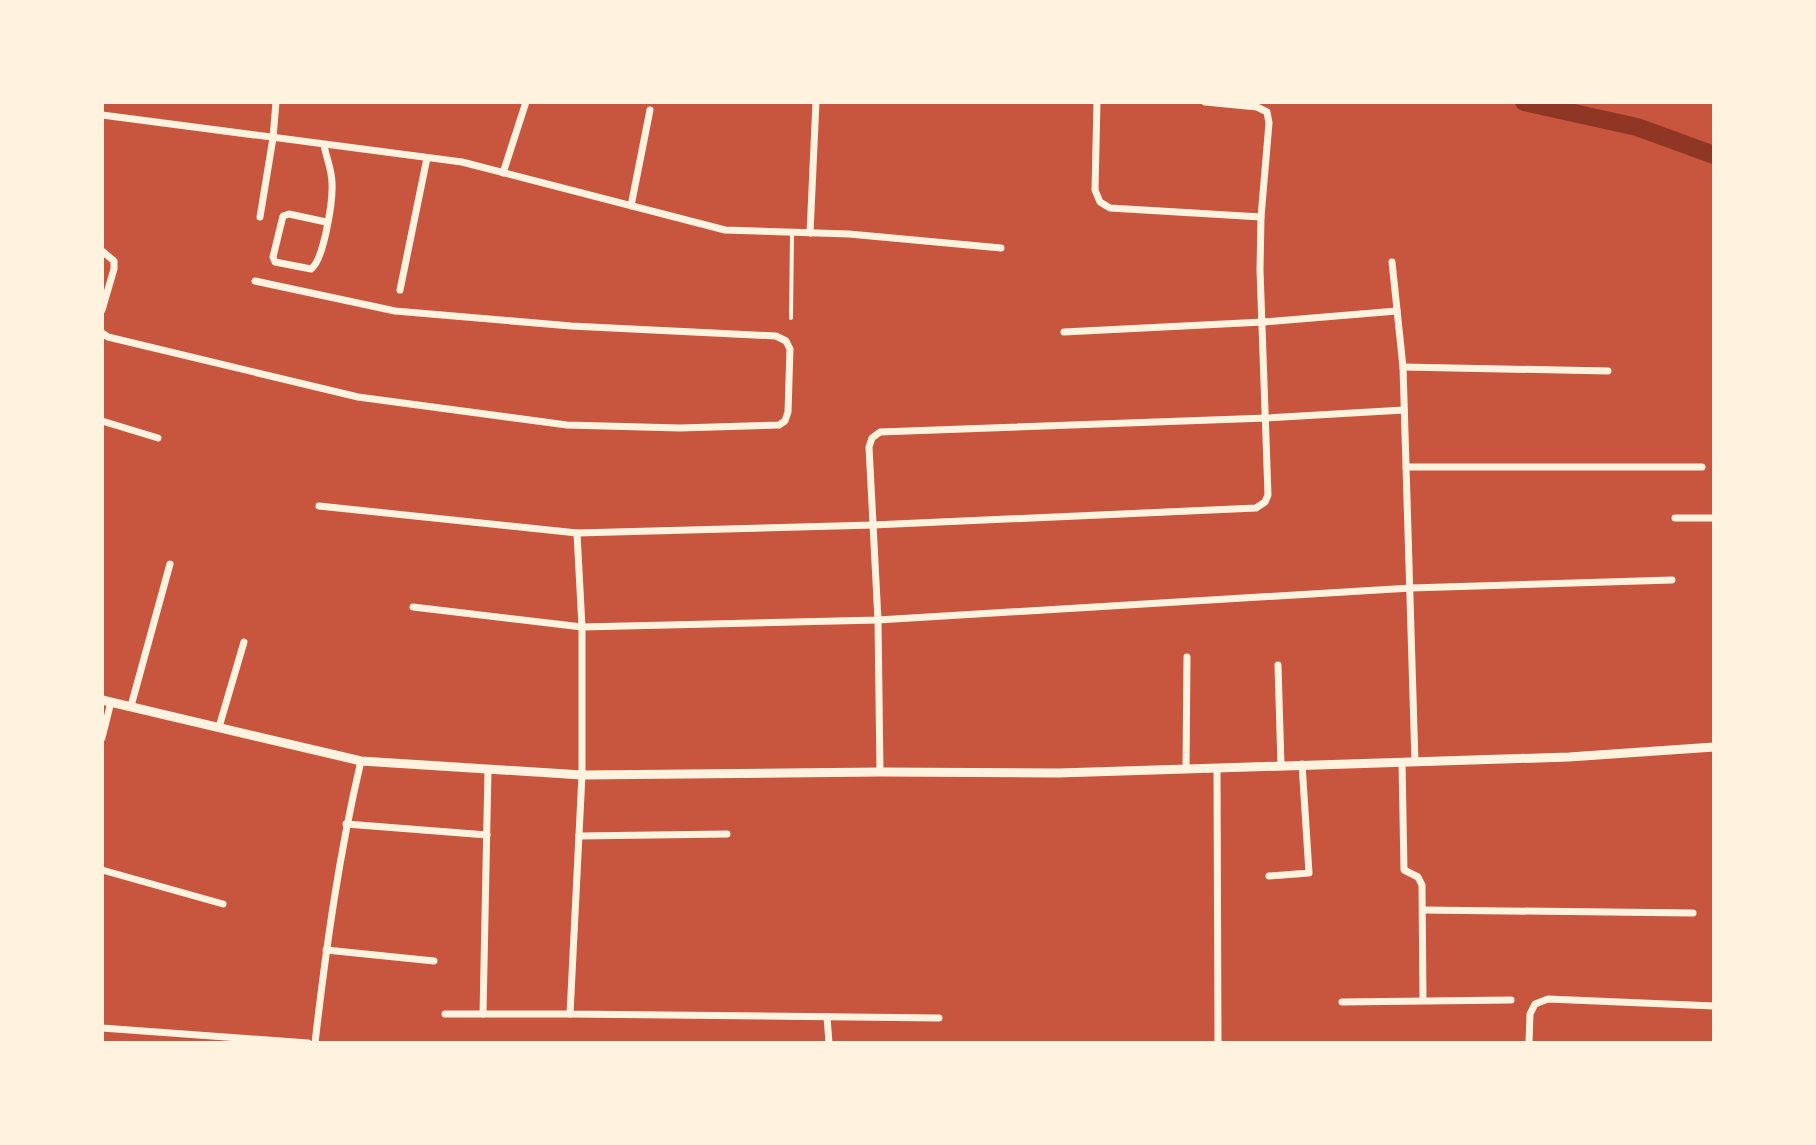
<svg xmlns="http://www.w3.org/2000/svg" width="1816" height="1145" viewBox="0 0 1816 1145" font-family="Arial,sans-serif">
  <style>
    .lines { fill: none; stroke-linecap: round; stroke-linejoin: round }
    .canal { stroke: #8f3625; stroke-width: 18 }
    .service { stroke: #fff3e0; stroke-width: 4 }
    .minor { stroke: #fff3e0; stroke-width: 7 }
    .tertiary { stroke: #fff3e0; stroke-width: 9 }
  </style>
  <rect width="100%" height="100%" fill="#c8553d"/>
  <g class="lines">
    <polyline class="canal" points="1524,102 1637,127 1714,155"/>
    <polyline class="service" points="791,318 792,234"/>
    <g class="minor">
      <polyline points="1097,102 1095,190 1100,202 1110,208 1261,217"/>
      <polyline points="102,115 462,162 725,230 849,234 1001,248"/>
      <path d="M 324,145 C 326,157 332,170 332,183 C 333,200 324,260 311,269 L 275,262 L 273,257 L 283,216 L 289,214 L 326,222"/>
      <polyline points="503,173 526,102"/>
      <polyline points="631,206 650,110"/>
      <polyline points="260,217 273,138 276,102"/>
      <polyline points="810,233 816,102"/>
      <polyline points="102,251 114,261 114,269 102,310"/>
      <polyline points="1392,262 1403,367 1415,762"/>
      <polyline points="400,290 427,158"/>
      <polyline points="1064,332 1263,322 1397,311"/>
      <polyline points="102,333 108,337 358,397 567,425 680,428 779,425 785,421 788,412 790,349 786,341 776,336 571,326 395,311 255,281"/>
      <polyline points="1403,367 1608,371"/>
      <polyline points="102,421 158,438"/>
      <polyline points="1406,467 1702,467"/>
      <polyline points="319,506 577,533 873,525 1256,508 1265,502 1268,495 1260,270 1261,217 1269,123 1267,112 1257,107 1205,102"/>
      <polyline points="1675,518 1714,518"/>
      <polyline points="577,533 582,627 582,775 570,1014 939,1018"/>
      <polyline points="413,607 582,627 878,620 1411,588 1672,580"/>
      <polyline points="1278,665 1281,765"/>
      <polyline points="131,706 170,564"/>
      <polyline points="219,727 244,642"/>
      <polyline points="102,738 111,702"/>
      <polyline points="1402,762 1404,870 1418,877 1422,885 1423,999"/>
      <polyline points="1217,768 1218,1043"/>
      <polyline points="1186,769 1187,657"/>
      <polyline points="880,772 878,620 869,447 872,438 880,432 1267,418 1404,410"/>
      <polyline points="346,824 487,835"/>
      <polyline points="579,836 727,834"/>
      <polyline points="102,870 223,904"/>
      <polyline points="1269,876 1309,873 1302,764"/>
      <polyline points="1424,910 1693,913"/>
      <polyline points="326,950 434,961"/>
      <polyline points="1342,1002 1511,1000"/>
      <polyline points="445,1014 570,1014"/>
      <polyline points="483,1014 488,770"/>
      <polyline points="827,1017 829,1043"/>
      <polyline points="102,1028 308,1043"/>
      <path d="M 315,1043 C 326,948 339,854 361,761"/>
      <polyline points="1529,1043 1530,1014 1535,1004 1548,999 1714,1006"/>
    </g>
    <polyline class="tertiary" points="102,700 361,761 582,775 880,772 1059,773 1569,757 1714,747"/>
  </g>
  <rect width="1816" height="1145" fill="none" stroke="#fff3e0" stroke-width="208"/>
</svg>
